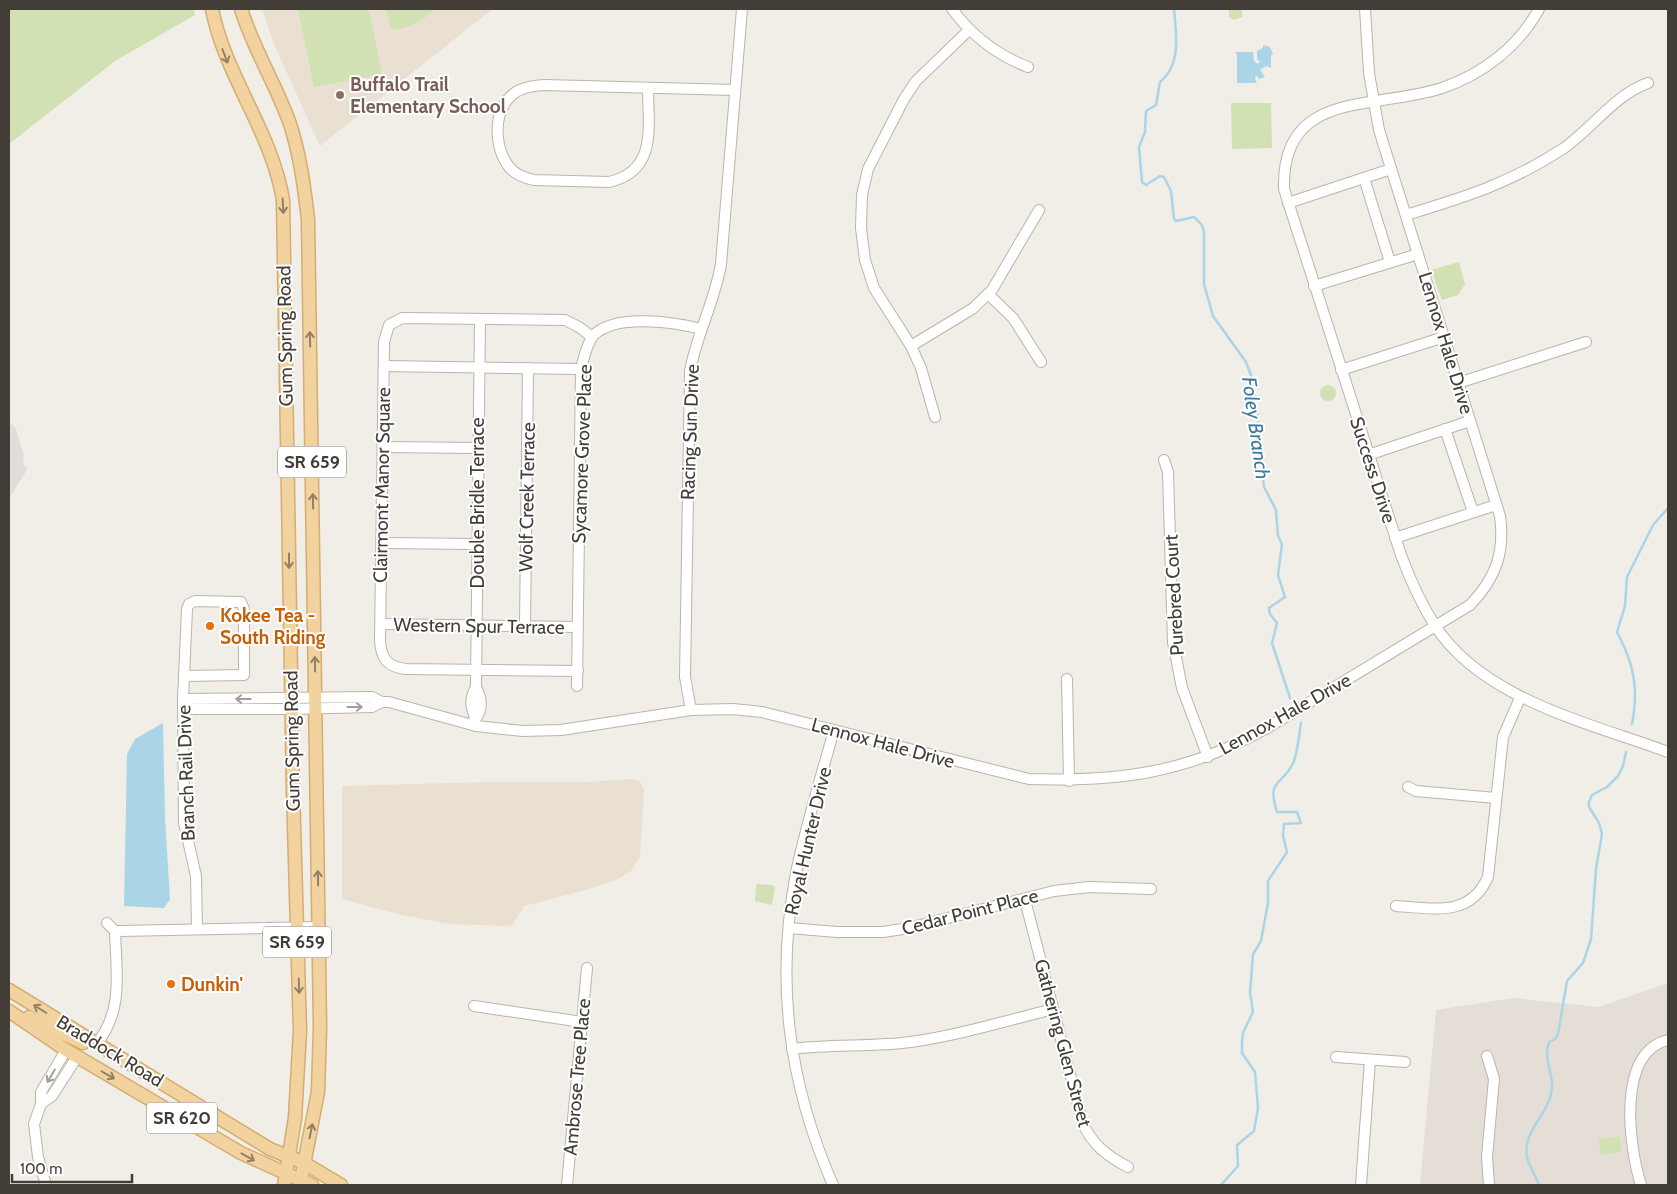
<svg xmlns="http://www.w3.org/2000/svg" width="1677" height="1194" viewBox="0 0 1677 1194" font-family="Cabin,sans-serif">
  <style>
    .residential { fill: #e5ded6 }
    .education { fill: #e9e0d2 }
    .green { fill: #d1e1b4 }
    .parking { fill: #e0dddb }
    .water { fill: #aad5e7 }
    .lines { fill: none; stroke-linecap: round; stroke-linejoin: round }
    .stream { stroke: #aad5e7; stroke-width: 2.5 }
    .minor-casing { stroke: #bcb4ab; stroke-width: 12 }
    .major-casing { stroke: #d5ad71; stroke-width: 15 }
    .minor { stroke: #fff; stroke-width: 10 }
    .major { stroke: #f2d29f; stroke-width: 12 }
    .oneway { stroke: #928066 }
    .oneway2 { stroke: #a19e9b }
    .education-dot { fill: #8d6e63; stroke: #fff; stroke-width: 2 }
    .food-dot { fill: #e8710a; stroke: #fff; stroke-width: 2 }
    .labels { text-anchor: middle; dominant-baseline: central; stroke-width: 4; stroke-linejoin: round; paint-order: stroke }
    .shield { fill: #fff; stroke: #7b7773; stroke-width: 1 }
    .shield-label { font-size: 18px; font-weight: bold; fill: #433d37 }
    .education-label { font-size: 19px; font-weight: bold; fill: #785e54; stroke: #fff; text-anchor: start }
    .street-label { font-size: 19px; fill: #433d37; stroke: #fff }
    .food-label { font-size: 19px; font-weight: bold; fill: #c56008; stroke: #fff; text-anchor: start }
    .water-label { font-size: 20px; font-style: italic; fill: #3b7c9b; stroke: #fff }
  </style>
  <rect width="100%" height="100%" fill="#f1ede7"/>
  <polygon class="residential" points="1668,983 1668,1185 1420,1185 1436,1010 1513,998 1599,1007"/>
  <g class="education">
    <polygon points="262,9 491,9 491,10 320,146 274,44"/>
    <polygon points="631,779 640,781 644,790 640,857 631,871 616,880 586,890 524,906 513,924 508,926 449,924 397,914 342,899 342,786 487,782 586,782"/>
  </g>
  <g class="green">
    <polygon points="9,9 194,9 195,15 115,61 9,144"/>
    <polygon points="298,9 369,9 382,74 314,87"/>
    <path d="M 386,9 L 435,9 C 421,22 410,28 391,30 Z"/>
    <polygon points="1229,9 1242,9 1242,17 1234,20 1229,17"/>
    <polygon points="1231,103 1271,103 1272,148 1232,149"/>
    <polygon points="1459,262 1465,284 1458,295 1442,300 1431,270"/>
    <circle cx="1328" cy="393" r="8"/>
    <polygon points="758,884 773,885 775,888 772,905 755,901 756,886"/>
    <polygon points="1620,1137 1621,1152 1601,1155 1598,1139"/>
  </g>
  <polygon class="parking" points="9,421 16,429 24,456 23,465 28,468 9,499"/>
  <g class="water">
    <polygon points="1263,45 1270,47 1273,54 1271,55 1271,68 1266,66 1260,70 1265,77 1259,79 1256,75 1255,79 1257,83 1237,83 1237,55 1235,52 1253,52 1254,61 1258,64 1260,61 1257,60 1257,51 1263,48"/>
    <polygon points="163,723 165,817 170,899 164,908 124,906 127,754 135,739"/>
  </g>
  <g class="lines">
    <g class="stream">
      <path d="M 1174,9 C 1176,34 1182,64 1160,82 L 1156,105 L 1146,111 L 1145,132 L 1139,147 L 1142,182 L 1146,185 L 1160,176 L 1164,177 L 1171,191 L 1174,219 L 1176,221 L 1194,217 L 1202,225 L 1204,232 L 1204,284 L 1213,316 L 1246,362 L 1251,375 L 1257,410 L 1264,487 L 1276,510 L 1278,536 L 1282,544 L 1278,575 L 1285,597 L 1269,608 L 1270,614 L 1277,623 L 1272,643 L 1290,698"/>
      <path d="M 1632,724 C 1639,688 1634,664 1617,632 L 1625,606 L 1627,577 L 1653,525 L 1668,508"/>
      <path d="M 1221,1185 L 1238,1166 L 1237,1145 L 1254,1131 L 1258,1108 L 1255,1072 L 1242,1053 L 1242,1042 L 1243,1033 L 1253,1012 L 1250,993 L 1253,954 L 1261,941 L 1263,930 L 1268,903 L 1268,881 L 1287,852 L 1283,836 L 1284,824 L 1301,823 L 1297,812 L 1277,812 C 1266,777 1283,787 1294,761 C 1298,749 1299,735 1301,723"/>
      <path d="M 1539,1185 C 1536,1176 1529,1166 1527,1157 C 1522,1130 1550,1114 1552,1088 C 1553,1072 1543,1058 1549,1042 L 1555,1039 L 1558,1034 L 1567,981 L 1583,963 L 1591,939 L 1596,869 L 1602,834 L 1599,823 L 1589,807 L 1589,802 L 1592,795 L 1607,787 L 1618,776 L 1623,766 L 1626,752"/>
    </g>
    <defs>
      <g id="minor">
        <path d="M 952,9 C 972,36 997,55 1028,67"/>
        <path d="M 1539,9 C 1518,47 1483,74 1442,88 C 1375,110 1281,89 1284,189 L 1401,555 C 1410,579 1420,602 1434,624 C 1481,699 1590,723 1668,752"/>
        <path d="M 648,88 C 648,126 658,171 609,182 L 534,180 C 525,178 516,175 510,168 C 495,150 492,115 510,97 C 519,87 533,86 545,85 L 735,90"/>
        <polyline points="1364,178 1390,262"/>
        <polyline points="1288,203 1391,169"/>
        <path d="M 1406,215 C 1465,197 1511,183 1564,148 C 1592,128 1616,94 1648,83"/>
        <polyline points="1314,286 1418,254"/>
        <polyline points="988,294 1013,318 1041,362"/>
        <polyline points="911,346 972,309 992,290 1039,210"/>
        <polyline points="384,366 581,369"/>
        <polyline points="1341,370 1444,337"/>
        <polyline points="1458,383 1586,342"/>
        <polyline points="935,417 921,368 911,346 874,288 865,260 861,228 862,195 868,169 904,99 916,81 969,30"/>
        <polyline points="1445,429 1473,512"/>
        <polyline points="383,447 477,448"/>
        <polyline points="1368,455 1470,421"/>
        <polyline points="1164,460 1168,472 1173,642 1182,688 1208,757"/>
        <polyline points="1395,538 1496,505"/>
        <polyline points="382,543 476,544"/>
        <polyline points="381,624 578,627"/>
        <polyline points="525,626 528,368"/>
        <path d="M 578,671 L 406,669 C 387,667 381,658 380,641 L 384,342 L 389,325 L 402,318 L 565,320 L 579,327 L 592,337"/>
        <polyline points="184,676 244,675 244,609 241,602 195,601 189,604 187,609 183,699 184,823 196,876 197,928"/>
        <polyline points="1067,679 1069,781"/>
        <path d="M 577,686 L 581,369 C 584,358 586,345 593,336 C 614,313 674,322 701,329"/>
        <polyline points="183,699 372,697 382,702"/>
        <path d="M 183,709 L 292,709 L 372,707 L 382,702 L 389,702 L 476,726 L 523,731 L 561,730 L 691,710 L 733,709 L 762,712 L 1029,779 C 1119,782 1187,773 1267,728 L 1470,605 C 1496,578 1505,553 1500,516 L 1379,130 L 1369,73 L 1365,9"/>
        <path d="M 691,710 L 685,677 L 690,371 C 697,333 715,301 721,264 L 742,9"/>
        <path d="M 475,720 C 483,709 482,699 476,687"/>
        <path d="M 476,726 C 475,710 466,705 476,687 L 480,319"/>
        <polyline points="1408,787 1416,791 1496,798"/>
        <path d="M 1025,900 L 1083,1124 C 1093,1145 1107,1156 1128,1167"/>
        <path d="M 1396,906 C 1433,908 1470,918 1488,877 L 1503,737 L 1520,698"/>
        <polyline points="107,923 115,931 120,931 319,927"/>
        <polyline points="789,928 837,932 883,932 909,928 1054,891 1089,887 1151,889"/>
        <polyline points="474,1006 582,1022"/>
        <path d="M 97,1043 C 124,1010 116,971 115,931"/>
        <path d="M 792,1049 C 832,1044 871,1047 911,1042 C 959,1035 1006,1021 1053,1009"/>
        <polyline points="1487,1056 1494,1079 1487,1157 1489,1185"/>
        <polyline points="1336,1057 1405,1062"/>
        <polyline points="41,1104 52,1096 77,1057"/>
        <polyline points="46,1185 38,1157 34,1124 41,1104 41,1092 66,1050"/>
        <polyline points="567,1185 587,968"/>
        <path d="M 833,1185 C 789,1084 775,983 796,873 C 806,825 821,777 834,730"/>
        <polyline points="1361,1185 1370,1060"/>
        <path d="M 1641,1185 C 1629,1147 1616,1052 1668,1040"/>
      </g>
      <g id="major">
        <path d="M 212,9 C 225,76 272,132 283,200 L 293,791 L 300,1031 L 295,1118 L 284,1185"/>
        <path d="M 241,9 C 253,48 275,83 289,121 C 300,153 304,186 308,219 L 320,1028 L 318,1092 L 300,1185"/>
        <polyline points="9,990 270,1149 304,1163 341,1185"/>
        <polyline points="9,1011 66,1050 241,1153 312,1185"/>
        <polyline points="29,1017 83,1043"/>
      </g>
    </defs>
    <use href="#minor" class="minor-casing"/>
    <use href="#major" class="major-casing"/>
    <use href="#minor" class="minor"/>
    <use href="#major" class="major"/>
  </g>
  <defs><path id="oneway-shaft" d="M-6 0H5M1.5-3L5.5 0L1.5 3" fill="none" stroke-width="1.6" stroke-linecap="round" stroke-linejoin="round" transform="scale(1.25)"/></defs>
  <g class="oneway">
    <use href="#oneway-shaft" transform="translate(225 56) rotate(69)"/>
    <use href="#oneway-shaft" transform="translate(283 206) rotate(87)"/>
    <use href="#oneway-shaft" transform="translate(310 339) rotate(-91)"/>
    <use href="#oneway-shaft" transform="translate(313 501) rotate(-91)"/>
    <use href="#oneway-shaft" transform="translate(289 561) rotate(90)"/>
    <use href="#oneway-shaft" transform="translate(315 664) rotate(-91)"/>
    <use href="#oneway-shaft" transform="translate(318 878) rotate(-91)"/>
    <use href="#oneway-shaft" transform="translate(299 986) rotate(88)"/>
    <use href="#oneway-shaft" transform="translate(40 1009) rotate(-148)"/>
    <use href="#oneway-shaft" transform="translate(108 1075) rotate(30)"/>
    <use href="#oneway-shaft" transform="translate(311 1131) rotate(-78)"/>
    <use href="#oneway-shaft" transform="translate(248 1157) rotate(29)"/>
  </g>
  <g class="oneway2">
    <use href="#oneway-shaft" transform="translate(243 699) rotate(180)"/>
    <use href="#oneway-shaft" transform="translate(355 707)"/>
    <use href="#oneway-shaft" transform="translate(51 1076) rotate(121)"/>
  </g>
  <circle class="education-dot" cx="340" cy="95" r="5"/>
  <g class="food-dot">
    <circle cx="210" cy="626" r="5"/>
    <circle cx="171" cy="984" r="5"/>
  </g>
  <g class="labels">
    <g class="shield">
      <rect x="278" y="446.5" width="68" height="31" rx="4"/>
      <rect x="263" y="926.5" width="68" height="31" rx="4"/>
      <rect x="147" y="1102.5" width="70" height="31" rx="4"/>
    </g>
    <g class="shield-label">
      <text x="312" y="462">SR 659</text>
      <text x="297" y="942">SR 659</text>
      <text x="182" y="1118">SR 620</text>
    </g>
    <g class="education-label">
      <text x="350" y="84">Buffalo Trail<tspan x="350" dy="22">Elementary School</tspan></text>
    </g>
    <g class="street-label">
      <text transform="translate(285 336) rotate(-91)">Gum Spring Road</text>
      <text transform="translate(1446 343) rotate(73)">Lennox Hale Drive</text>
      <text transform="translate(690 432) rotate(-88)">Racing Sun Drive</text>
      <text transform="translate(582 454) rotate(-88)">Sycamore Grove Place</text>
      <text transform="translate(1373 470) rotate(72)">Success Drive</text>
      <text transform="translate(382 485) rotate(-89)">Clairmont Manor Square</text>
      <text transform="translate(527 497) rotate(-89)">Wolf Creek Terrace</text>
      <text transform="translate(477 503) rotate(-90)">Double Bridle Terrace</text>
      <text transform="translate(1174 595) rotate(-93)">Purebred Court</text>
      <text transform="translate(479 626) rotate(1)">Western Spur Terrace</text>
      <text transform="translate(1285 714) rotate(-29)">Lennox Hale Drive</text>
      <text transform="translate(292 741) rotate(-91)">Gum Spring Road</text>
      <text transform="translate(883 743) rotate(15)">Lennox Hale Drive</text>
      <text transform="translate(186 773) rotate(-92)">Branch Rail Drive</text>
      <text transform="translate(808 841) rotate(-77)">Royal Hunter Drive</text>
      <text transform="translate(970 912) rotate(-14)">Cedar Point Place</text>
      <text transform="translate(1063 1043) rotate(75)">Gathering Glen Street</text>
      <text transform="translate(110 1051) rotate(31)">Braddock Road</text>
      <text transform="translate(577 1077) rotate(-85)">Ambrose Tree Place</text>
    </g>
    <g class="food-label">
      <text x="220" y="615">Kokee Tea -<tspan x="220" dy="22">South Riding</tspan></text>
      <text x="181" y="984">Dunkin'</text>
    </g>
    <g class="water-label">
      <text transform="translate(1256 428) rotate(82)">Foley Branch</text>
    </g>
  </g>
  <rect width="1677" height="1194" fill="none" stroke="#433d37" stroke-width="20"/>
  <path d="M12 1174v8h120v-8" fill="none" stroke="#433d37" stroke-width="2.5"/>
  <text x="20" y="1174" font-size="15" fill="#433d37" stroke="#ffffff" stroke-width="4" paint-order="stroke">100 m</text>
</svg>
